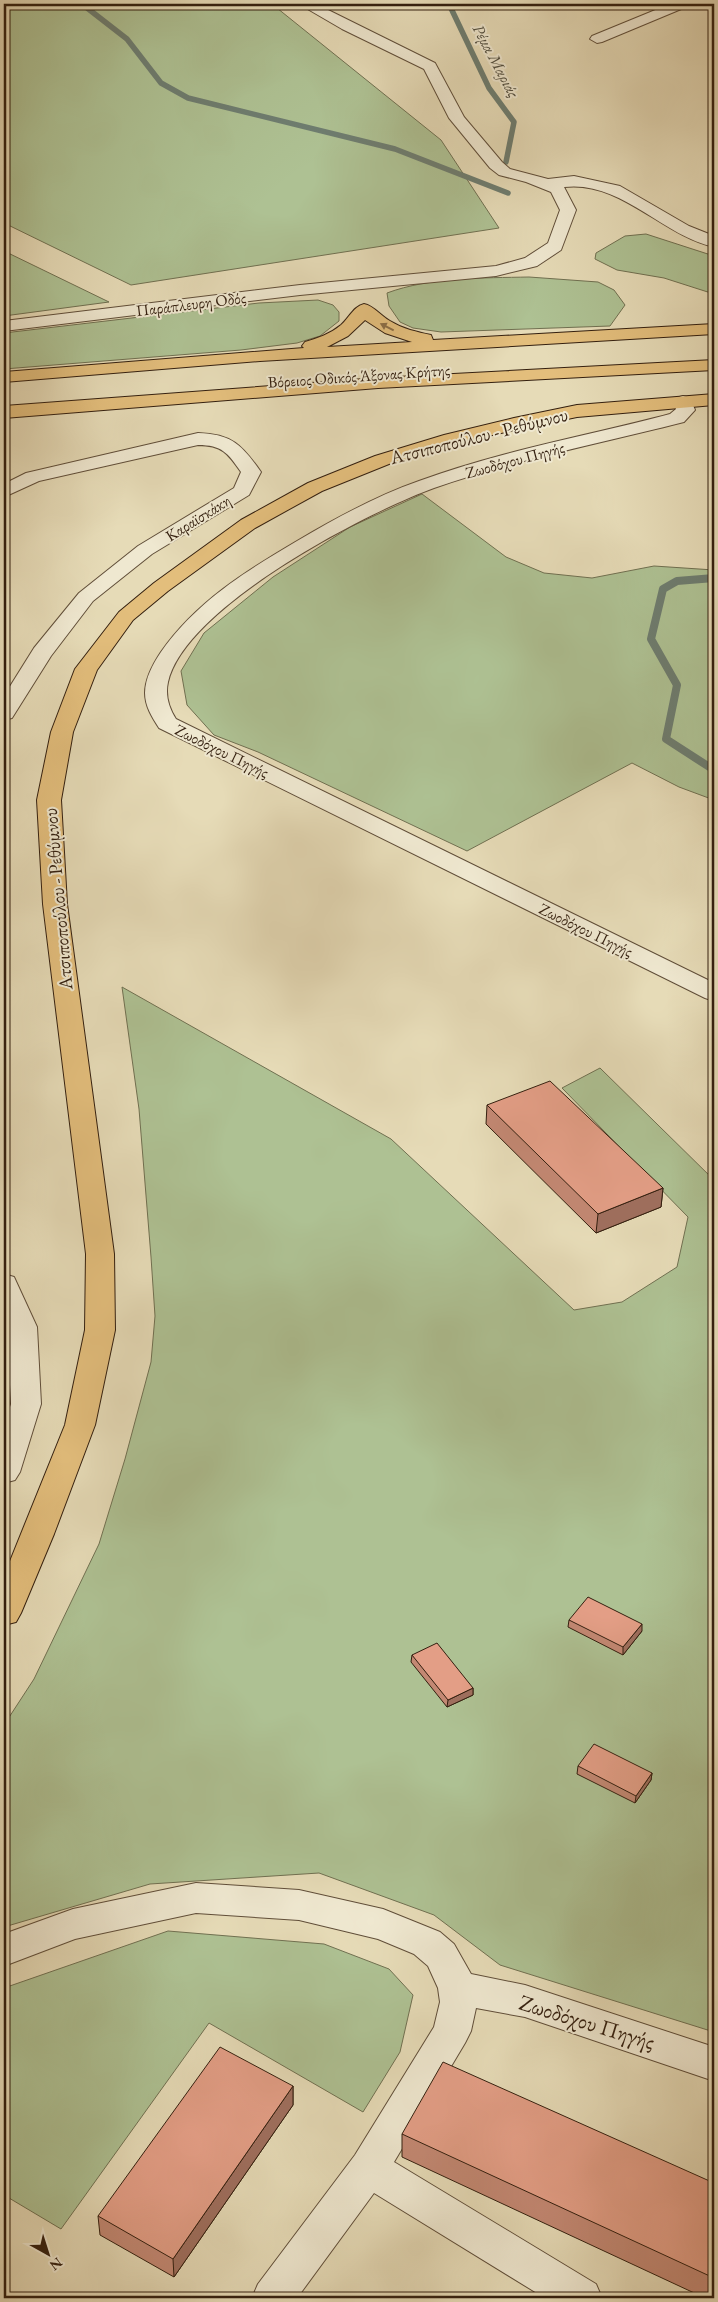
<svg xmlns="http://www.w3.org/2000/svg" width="718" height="2302" viewBox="0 0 718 2302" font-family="'EB Garamond',serif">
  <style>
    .green { fill: #aec193; stroke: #707051 }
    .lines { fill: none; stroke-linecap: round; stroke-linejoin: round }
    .stream-far1 { stroke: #6e7d70; stroke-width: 5.5 }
    .stream { stroke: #6e7d70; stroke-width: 8 }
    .minor-casing { stroke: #604e39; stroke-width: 2 }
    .major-casing { stroke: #331f0f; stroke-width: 2 }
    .highway-casing { stroke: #331f0f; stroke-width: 2 }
    .minor { fill: #efe8d0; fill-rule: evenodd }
    .major { fill: #e3be7c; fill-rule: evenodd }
    .highway { fill: #e3be7c; fill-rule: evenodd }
    .wall { fill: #c38873; stroke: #331f0f }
    .shaded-wall { fill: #9f6f5e; stroke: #331f0f }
    .building { fill: #e39e86; stroke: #331f0f }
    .oneway { fill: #8b6e46 }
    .labels { text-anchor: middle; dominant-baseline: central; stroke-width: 4; stroke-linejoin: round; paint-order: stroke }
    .far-water-label { font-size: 16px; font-style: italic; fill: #514e3f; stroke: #efe8d0 }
    .far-street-label { font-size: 16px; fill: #331f0f; stroke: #efe8d0 }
    .street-label { font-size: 19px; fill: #331f0f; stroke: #efe8d0 }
    .near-street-label { font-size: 22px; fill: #331f0f; stroke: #efe8d0 }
  </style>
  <rect width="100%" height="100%" fill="#e6dbb7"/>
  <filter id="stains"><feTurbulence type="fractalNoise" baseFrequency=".004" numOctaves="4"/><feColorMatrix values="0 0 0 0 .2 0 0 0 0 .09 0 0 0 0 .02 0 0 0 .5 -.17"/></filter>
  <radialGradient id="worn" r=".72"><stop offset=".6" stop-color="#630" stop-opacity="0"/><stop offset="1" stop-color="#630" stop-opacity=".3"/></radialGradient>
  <g class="green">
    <polygon points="4,4 272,4 441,140 499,228 131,285 4,223"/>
    <polygon points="646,234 714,256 714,294 664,278 617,270 595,259 596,253 625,236"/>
    <polygon points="4,251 109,302 4,316"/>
    <path d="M 529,277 L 598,282 L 614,290 L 625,305 L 610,326 L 441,332 L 413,328 L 400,322 L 389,306 L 387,293 C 430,277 483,278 529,277 Z"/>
    <polygon points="318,300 333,305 339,312 339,321 320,336 297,343 241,350 4,369 4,333 259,303"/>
    <polygon points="422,494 506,557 544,573 592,578 654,566 714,570 714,800 679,787 632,763 467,851 258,752 214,735 187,705 181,671 204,633 273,577 350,527"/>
    <polygon points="122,987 391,1139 574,1310 622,1302 677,1267 688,1217 562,1088 600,1068 714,1180 714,2032 500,1965 434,1915 319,1873 150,1884 4,1927 4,1725 34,1679 99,1544 125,1459 151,1362 155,1316 151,1257 139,1109"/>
    <polygon points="168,1931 324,1944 389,1969 413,1995 400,2052 363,2112 209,2023 61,2229 4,2195 4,1988"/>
  </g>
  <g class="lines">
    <g class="stream-far1">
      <polyline points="82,4 127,39 161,83 188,98 395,149 508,193"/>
      <polyline points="449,4 489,88 514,122 506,162"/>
    </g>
    <polyline class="stream" points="714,578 677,581 663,589 651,639 677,685 666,739 714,770"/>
    <defs>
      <g id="minor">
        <path d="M 299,4 L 316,4 L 435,63 L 464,117 L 502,162 L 510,169 L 548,179 L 574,176 L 620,186 L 689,226 L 714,236 L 714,247 C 661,235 621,180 564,187 L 576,210 L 561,250 L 537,266 L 496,276 L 300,295 L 4,331 L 4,321 L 300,285 L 496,266 L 525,258 L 548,243 L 560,210 L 551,192 L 526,182 L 499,175 L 490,168 L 449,118 L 424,69 L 342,29 Z"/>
        <polygon points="670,4 688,4 686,7 602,42 597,43 590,39 592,36"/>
        <path d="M 683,396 L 690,398 L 695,410 L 684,422 C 601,443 515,460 434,488 C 365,513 185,607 168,682 C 165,695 169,708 176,719 L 714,983 L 714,1001 L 705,998 L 159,728 C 152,717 145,706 145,693 C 145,678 153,664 161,652 C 196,602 246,571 297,541 C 336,518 376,496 419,481 C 500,451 587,436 670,414 L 676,409 L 674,402 L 676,398 Z"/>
        <path d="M 198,433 C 232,434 242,445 261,472 L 249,495 L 152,554 L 93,601 L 51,656 L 12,718 L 4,720 L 4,696 L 34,648 L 79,593 L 138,546 L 234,488 L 241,472 C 228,453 222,445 198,445 L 39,481 L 4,497 L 4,484 L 26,473 Z"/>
        <polygon points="4,1274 14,1277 37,1327 41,1404 20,1472 15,1480 4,1483 4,1425 11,1404 7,1327 4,1319"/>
        <polygon points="196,1883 299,1890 383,1909 440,1932 454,1944 471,1974 525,1985 714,2047 714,2081 525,2017 476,2008 471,2031 465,2043 394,2162 596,2284 602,2298 545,2298 374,2193 297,2298 252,2298 258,2284 355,2155 434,2027 440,2002 438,1988 428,1966 414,1954 378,1939 299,1920 196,1913 75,1939 4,1966 4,1934 73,1909"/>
      </g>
      <polygon id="major" points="714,394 714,405 577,417 514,430 457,443 389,464 322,491 255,528 168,591 133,620 97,670 73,732 61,800 67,904 114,1254 115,1330 95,1425 54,1534 21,1613 16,1622 4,1625 4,1576 65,1425 85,1330 86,1254 43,904 37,800 51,732 75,669 119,612 154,583 241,520 308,483 375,456 444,435 514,418 577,405"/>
      <g id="highway">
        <path d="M 364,304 C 374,306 381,316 390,321 C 403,329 417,332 431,335 L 433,340 L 714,324 L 714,334 L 260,361 L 4,382 L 4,372 L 304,348 L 302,346 L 305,342 C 318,338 330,334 341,325 C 349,318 354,306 364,304 ZM 365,320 L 385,333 L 412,342 L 327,347 L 348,336 Z"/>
        <polygon points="714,360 714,370 378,388 4,418 4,406 378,378"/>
      </g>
    </defs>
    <use href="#minor" class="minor-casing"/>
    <use href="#major" class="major-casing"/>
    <use href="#highway" class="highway-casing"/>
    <use href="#minor" class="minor"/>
    <use href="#major" class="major"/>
    <use href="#highway" class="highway"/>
  </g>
  <g class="wall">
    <polygon points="487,1105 663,1188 661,1207 596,1233 486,1124"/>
    <polygon points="569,1620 642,1631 623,1655 568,1627"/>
    <polygon points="412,1655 473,1688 473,1695 447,1707 411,1662"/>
    <polygon points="578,1766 652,1773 651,1780 635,1803 577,1774"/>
    <polygon points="293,2086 293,2105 174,2277 100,2235 98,2216"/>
    <polygon points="402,2134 714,2183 714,2298 705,2298 402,2157"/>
  </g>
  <g class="shaded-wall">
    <polygon points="663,1188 661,1207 596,1233 598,1214"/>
    <polygon points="642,1624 642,1631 623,1655 623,1647"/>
    <polygon points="473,1688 473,1695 447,1707 448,1700"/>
    <polygon points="652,1773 651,1780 635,1803 636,1796"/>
    <polygon points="293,2086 293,2105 174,2277 173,2259"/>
  </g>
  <g class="building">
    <polygon points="550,1081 663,1188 598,1214 487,1105"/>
    <polygon points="588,1597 642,1624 623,1647 569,1620"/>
    <polygon points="437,1643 473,1688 448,1700 412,1655"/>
    <polygon points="594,1744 652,1773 636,1796 578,1766"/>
    <polygon points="220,2047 293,2086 173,2259 98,2216"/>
    <polygon points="443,2062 714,2183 714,2278 402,2134"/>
  </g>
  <defs><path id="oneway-solid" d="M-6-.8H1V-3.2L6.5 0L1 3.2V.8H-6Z" transform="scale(1.25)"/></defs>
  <use class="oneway" href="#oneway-solid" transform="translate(387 327) rotate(-153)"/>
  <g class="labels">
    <g class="far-water-label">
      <text transform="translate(496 61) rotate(62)">Ρέμα Μαριάς</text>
    </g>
    <g class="far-street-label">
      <text transform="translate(191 304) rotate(-7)">Παράπλευρη Οδός</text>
      <text transform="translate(359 376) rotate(-4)">Βόρειος Οδικός Άξονας Κρήτης</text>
      <text transform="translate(515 460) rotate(-15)">Ζωοδόχου Πηγής</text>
      <text transform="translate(198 518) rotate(-32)">Καραϊσκάκη</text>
      <text transform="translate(222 751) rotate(26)">Ζωοδόχου Πηγής</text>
      <text transform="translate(586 930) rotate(26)">Ζωοδόχου Πηγής</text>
    </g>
    <g class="street-label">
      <text transform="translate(479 436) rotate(-14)">Ατσιποπούλου - Ρεθύμνου</text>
      <text transform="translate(58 899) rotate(-95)">Ατσιποπούλου - Ρεθύμνου</text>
    </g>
    <g class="near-street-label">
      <text transform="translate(587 2022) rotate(17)">Ζωοδόχου Πηγής</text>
    </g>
  </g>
  <rect width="718" height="2302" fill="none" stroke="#e6dbb7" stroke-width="20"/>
  <rect x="5" y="5" width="708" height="2292" fill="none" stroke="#331f0f" stroke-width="2.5"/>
  <rect x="10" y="10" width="698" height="2282" fill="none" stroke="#331f0f"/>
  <g transform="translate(48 2254) rotate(141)" stroke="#efe8d0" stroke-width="4" paint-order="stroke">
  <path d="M0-4L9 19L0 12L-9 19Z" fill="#331f0f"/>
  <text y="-8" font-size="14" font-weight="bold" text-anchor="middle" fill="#331f0f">N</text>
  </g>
  <rect width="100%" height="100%" filter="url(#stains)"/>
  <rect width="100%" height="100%" fill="url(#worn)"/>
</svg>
